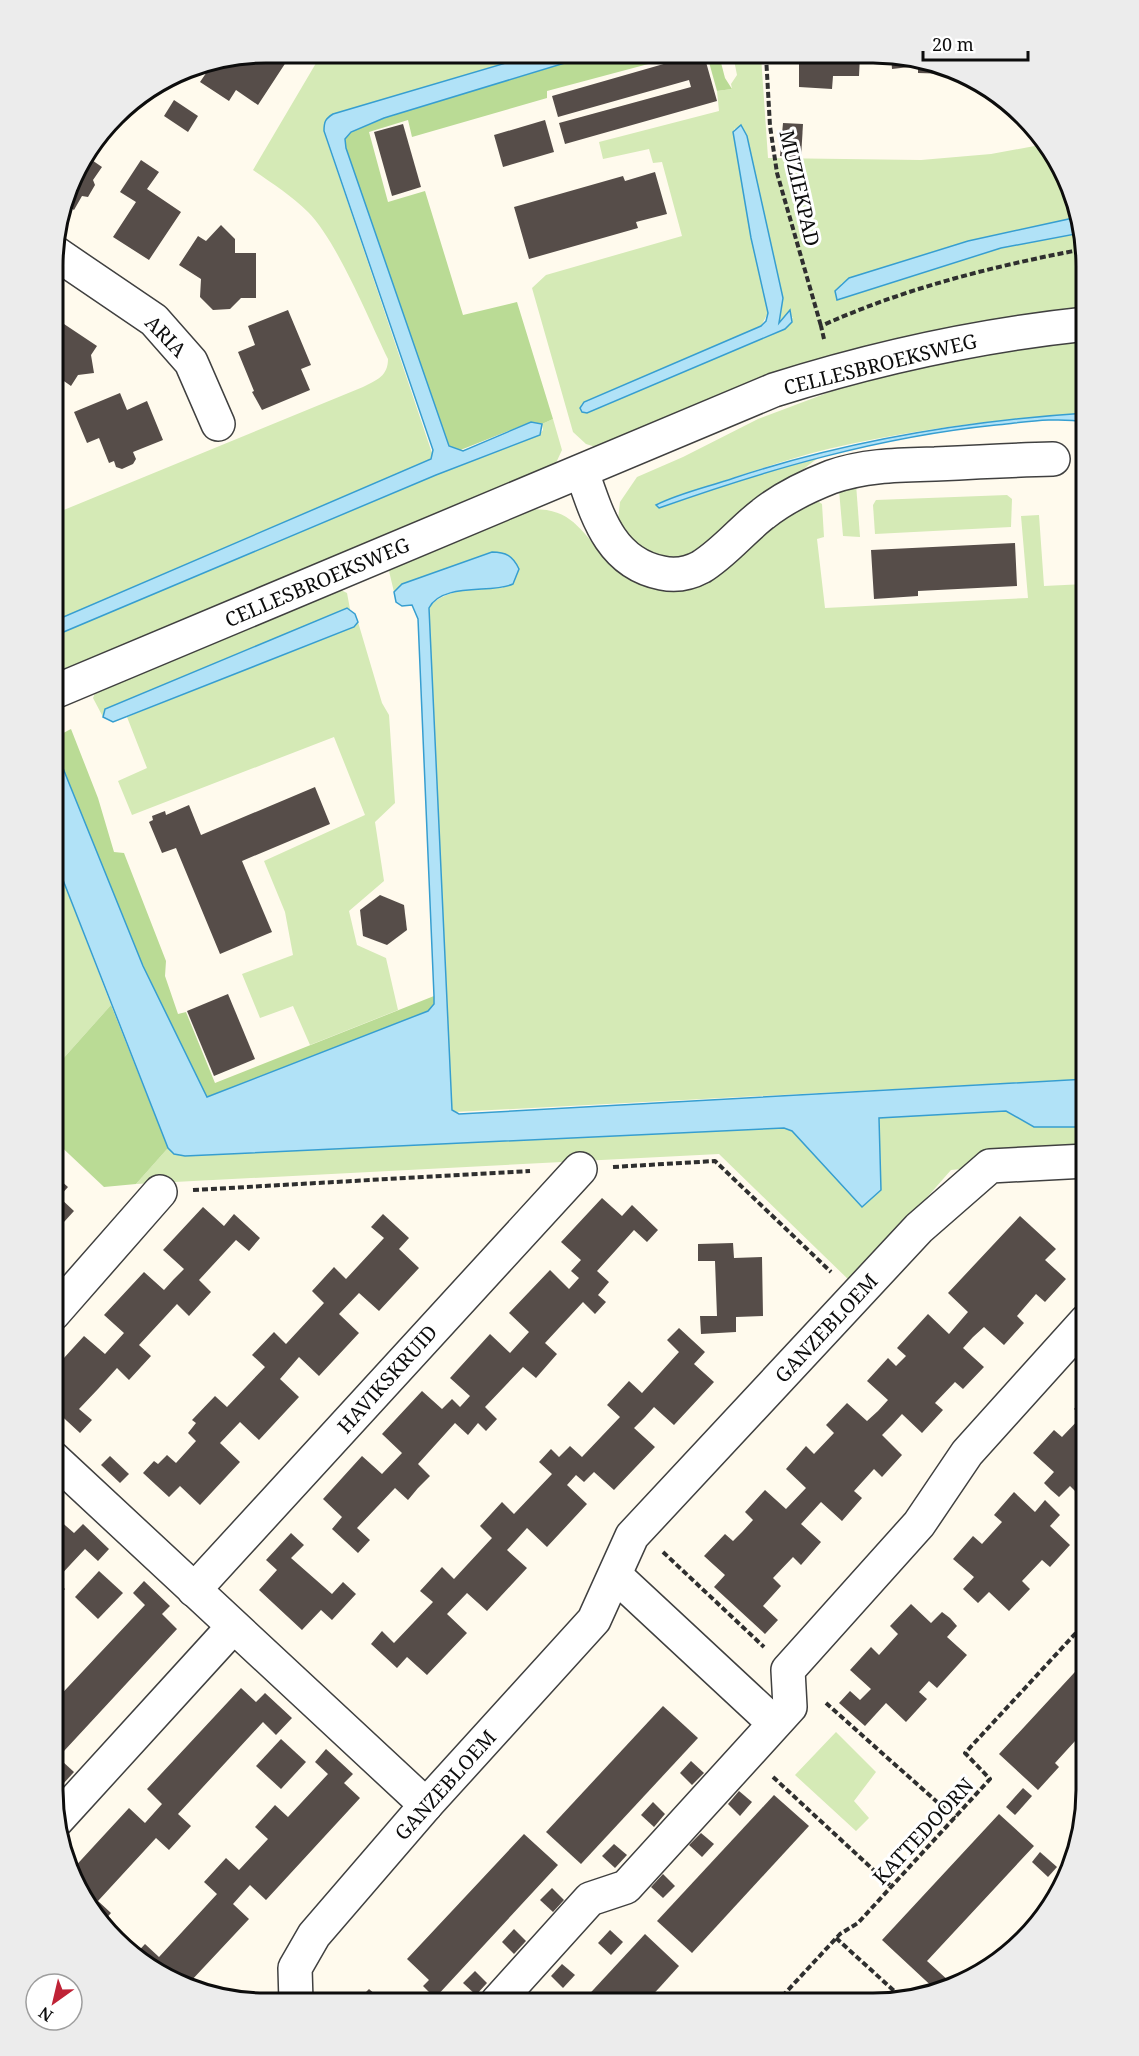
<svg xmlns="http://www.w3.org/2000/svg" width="1139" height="2056" viewBox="0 0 1139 2056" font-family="'Noto Serif',serif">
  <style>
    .green { fill: #d5eab6; fill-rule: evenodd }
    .forest { fill: #badb95 }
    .water { fill: #b1e2f7; stroke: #369ed0; stroke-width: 1.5 }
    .building { fill: #564d49 }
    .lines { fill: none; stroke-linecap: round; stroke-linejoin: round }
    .minor-casing { stroke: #404040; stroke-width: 36 }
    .path { stroke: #2f2f2f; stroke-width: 4; stroke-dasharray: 6 3; stroke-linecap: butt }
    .minor { stroke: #fff; stroke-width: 33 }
    .labels { text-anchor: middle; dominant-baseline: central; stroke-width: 6; stroke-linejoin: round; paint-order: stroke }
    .street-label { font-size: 20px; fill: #0d0d0d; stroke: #fff }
    .rim { fill: none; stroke: #0d0d0d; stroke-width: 3 }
  </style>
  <rect width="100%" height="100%" fill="#fffaed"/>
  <g class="green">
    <path d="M 322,53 L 536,54 L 333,114 C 325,119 324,122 324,132 L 433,456 L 426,463 L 54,621 L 54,514 L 363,387 C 377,380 388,376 388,359 C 369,320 337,241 308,212 C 292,196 272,183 253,170 Z"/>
    <path d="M 733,55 L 761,56 L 768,158 L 921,160 L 991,154 L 1040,145 L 1075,197 L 1078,217 L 968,241 L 849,278 L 841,284 L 840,300 L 857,291 L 1001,248 L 1081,233 L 1086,266 L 1086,311 L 599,448 L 586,444 L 573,432 L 532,288 L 546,275 L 682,236 L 662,162 L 653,163 L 649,149 L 603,159 L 599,142 L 719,111 L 717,91 L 732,89 L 731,84 L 737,75 ZM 735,128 L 783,298 L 779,324 L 793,317 L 785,329 L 587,413 L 582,412 L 581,405 L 584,402 L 761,326 L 768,313 L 751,238 L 733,132 Z"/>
    <path d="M 1086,333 L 1086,413 C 1000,419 913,429 828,449 C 771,463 715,485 658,503 L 656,505 L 660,508 L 748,477 L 821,456 C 781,483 714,558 667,559 C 647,559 631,542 617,529 L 620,502 L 637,477 L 683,457 L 758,419 L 835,390 L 913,367 Z"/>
    <polygon points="553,419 562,450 555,465 54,679 54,636 436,475 539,435 543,430 542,424"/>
    <path d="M 1075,420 L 1086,422 L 1086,1079 L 455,1112 L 452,1109 L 429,608 C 438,591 486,584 503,588 L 492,552 L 402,584 L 394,592 L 389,571 L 391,565 L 520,510 C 570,505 575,525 606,557 C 613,565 624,571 632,577 L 773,525 L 816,500 L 822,504 L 824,537 L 817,539 L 825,608 L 1028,598 L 1021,516 L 1039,515 L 1044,586 L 1085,584 Z"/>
    <polygon points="856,484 860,537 843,536 839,490"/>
    <polygon points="1007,495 1012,499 1011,527 875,534 873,505 876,500"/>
    <polygon points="339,589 347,593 350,609 106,709 103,717 93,698 97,688"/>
    <polygon points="358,622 382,703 389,715 395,803 375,822 384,881 349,911 357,945 386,958 398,1010 310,1045 293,1006 260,1018 242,974 293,955 285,912 264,861 365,815 334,737 132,815 118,781 147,768 127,717 354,627"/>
    <polygon points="54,857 111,1005 53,1070"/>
    <polygon points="1006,1111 1034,1127 1086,1127 1086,1168 990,1166 951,1170 852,1283 719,1154 136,1184 168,1148 174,1154 185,1156 784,1128 792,1131 881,1190 879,1118"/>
    <polygon points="836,1732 876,1772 854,1801 869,1818 856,1831 795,1775"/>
  </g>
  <g class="forest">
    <polygon points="591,55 682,55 547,91 547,98 412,137 408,120 369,132 388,202 425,191 463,315 517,302 553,419 542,424 531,422 458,451 449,446 345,148 345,139 351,132 384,118"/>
    <polygon points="707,55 719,55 725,78 732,89 717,91"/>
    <path d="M 71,729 L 98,798 L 114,852 L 124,853 L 166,961 L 165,976 L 178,1014 L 186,1012 L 215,1083 L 434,996 L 434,1004 L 428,1011 L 207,1097 L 143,966 L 55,753 C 53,740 60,734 71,729 Z"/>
    <polygon points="111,1005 168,1148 136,1184 104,1187 53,1139 53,1070"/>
  </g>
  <g class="water">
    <path d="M 536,54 L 591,55 L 384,118 L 351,132 L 345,139 L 346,148 L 449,446 L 463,451 L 531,422 L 542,424 L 540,435 L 436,475 L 54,636 L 54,621 L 431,459 L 433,450 L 324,131 C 324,122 325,119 333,114 Z"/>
    <polygon points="741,125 747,136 783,298 779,323 790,310 792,322 785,329 587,413 582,412 580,408 584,402 761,326 766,321 768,313 751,238 733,132"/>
    <polygon points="1078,217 1081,233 1001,248 837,300 835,291 849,278 968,241"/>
    <path d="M 1086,413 L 1086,422 C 1056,417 1026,422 996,425 C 879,437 769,469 659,508 L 656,505 C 680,493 708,487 734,478 C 849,440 965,421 1086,413 Z"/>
    <path d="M 492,552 C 506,552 513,556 519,569 L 513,584 C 493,594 442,582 429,608 L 452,1110 L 459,1114 L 1086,1079 L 1086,1127 L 1034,1127 L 1006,1111 L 879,1118 L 881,1190 L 862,1207 L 792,1131 L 784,1128 L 185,1156 L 174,1154 L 168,1148 L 54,857 L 54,746 L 143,966 L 207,1097 L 428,1011 L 434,1004 L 434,996 L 418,619 L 412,605 L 402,606 L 396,602 L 394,592 L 402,584 Z"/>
    <polygon points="347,608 355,614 358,622 354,627 113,722 103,717 105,709"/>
  </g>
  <g class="building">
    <polygon points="266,53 292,53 258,105 236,90 229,101 200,82 213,63"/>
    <polygon points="695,55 704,55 717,101 565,144 559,123 691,87 689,80 558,117 552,96"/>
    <polygon points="799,56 860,56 859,76 833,76 832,89 799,87"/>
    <polygon points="891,56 915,57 950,74 918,73 918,66 892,69"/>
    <polygon points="174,100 198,116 188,132 164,116"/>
    <polygon points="545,120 554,152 503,167 494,135"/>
    <polygon points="783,123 803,124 801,158 780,156"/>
    <polygon points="403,124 421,187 392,196 374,132"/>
    <polygon points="86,156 102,167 93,180 95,185 88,197 82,196 74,210 65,204 75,171"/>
    <polygon points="141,160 159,172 147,189 181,212 149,260 113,237 136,202 120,192"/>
    <polygon points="655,172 667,214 636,222 638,228 529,259 514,207 623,176 625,181"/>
    <polygon points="221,225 235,239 235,253 256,253 256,298 241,298 230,309 213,310 200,297 201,279 179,265 198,236 206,241"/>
    <polygon points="288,310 311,365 301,369 310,390 262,410 252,392 254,391 238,352 255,345 248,326"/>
    <polygon points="58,320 97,346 91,355 94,373 78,375 71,386 61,379 54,380 54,325"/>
    <polygon points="120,393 127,410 147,401 163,440 133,452 136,459 133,464 122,469 116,467 114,461 109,463 99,438 87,443 74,412"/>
    <polygon points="1015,543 1017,586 918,591 918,596 874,599 871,550"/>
    <polygon points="315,787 330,824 242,861 272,932 220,954 176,848 162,853 149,822 153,820 152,816 165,811 166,815 189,805 201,835"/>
    <polygon points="380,895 404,905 407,930 387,945 363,936 360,910"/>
    <polygon points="228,994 255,1059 214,1076 187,1011"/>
    <polygon points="53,1174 68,1187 59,1197 74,1211 53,1234"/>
    <polygon points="602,1198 622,1216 632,1205 658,1230 647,1242 634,1230 616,1250 597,1271 609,1282 598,1295 606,1302 595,1314 583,1302 545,1343 557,1354 536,1378 523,1367 485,1407 497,1419 486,1431 478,1423 468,1435 455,1423 418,1464 430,1476 418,1488 408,1500 395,1488 357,1528 370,1540 358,1553 332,1529 342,1517 323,1499 362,1456 382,1474 402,1453 382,1434 422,1391 442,1409 452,1399 460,1407 470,1396 450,1378 490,1334 510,1353 529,1332 509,1313 550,1270 569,1289 579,1278 571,1271 581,1260 561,1242"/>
    <polygon points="203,1207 224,1226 234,1214 260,1238 249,1251 236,1240 199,1280 211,1292 189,1316 177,1304 139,1345 151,1356 129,1380 117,1368 98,1389 79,1409 92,1420 80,1433 54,1409 64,1398 53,1387 53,1370 84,1336 105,1354 124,1333 104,1315 144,1272 164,1290 174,1279 184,1269 163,1250"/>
    <polygon points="383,1214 409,1238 399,1249 419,1268 379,1311 359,1293 339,1314 359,1333 319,1376 299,1357 280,1379 299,1397 259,1440 240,1422 220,1443 240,1462 200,1505 180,1486 169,1497 143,1473 154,1461 158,1464 167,1455 176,1463 196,1441 188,1433 196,1423 192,1420 215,1396 227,1407 265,1367 252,1355 274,1332 286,1344 324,1303 312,1291 334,1267 346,1279 384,1238 371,1227"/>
    <polygon points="1020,1216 1056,1249 1045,1260 1066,1279 1045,1302 1036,1294 1017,1316 1024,1323 1004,1345 984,1327 973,1337 963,1348 984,1367 963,1389 955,1382 935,1403 943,1410 922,1433 902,1414 892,1425 882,1435 902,1455 882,1477 874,1469 854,1491 862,1498 842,1521 821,1502 801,1524 821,1542 801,1565 793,1557 773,1578 781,1586 763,1606 778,1620 765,1634 714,1587 725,1575 704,1556 725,1534 733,1541 743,1531 753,1520 745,1512 765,1490 786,1509 806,1488 786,1469 806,1446 814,1454 834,1433 826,1425 847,1403 867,1421 878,1411 888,1400 867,1381 888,1358 896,1366 906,1356 897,1348 928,1314 949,1334 968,1312 948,1293"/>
    <polygon points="733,1243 734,1258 762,1257 763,1316 736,1317 736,1332 701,1334 700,1316 717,1316 715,1261 698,1261 698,1244"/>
    <polygon points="679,1328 705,1352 694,1364 714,1382 674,1425 654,1407 645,1417 634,1428 655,1447 614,1490 594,1472 584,1482 576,1475 567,1485 587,1504 547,1547 527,1528 507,1550 527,1568 487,1611 467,1593 447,1614 467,1633 427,1675 407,1657 397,1668 371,1644 382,1631 394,1643 433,1602 420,1591 442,1567 454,1579 492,1538 480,1526 502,1502 514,1514 552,1474 539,1462 551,1449 559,1457 570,1446 582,1457 620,1417 607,1405 629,1381 642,1393 679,1352 667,1340"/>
    <polygon points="1086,1395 1086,1502 1070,1486 1059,1497 1051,1490 1044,1483 1054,1472 1033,1453 1054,1430 1062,1437 1082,1416 1074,1409"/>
    <polygon points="110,1456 129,1474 120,1483 101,1465"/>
    <polygon points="1014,1492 1035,1512 1045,1500 1060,1515 1050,1526 1070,1545 1050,1567 1042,1560 1022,1581 1030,1589 1009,1611 989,1592 978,1603 963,1589 974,1577 953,1559 973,1536 982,1544 1002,1522 994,1515"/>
    <polygon points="58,1519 74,1533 83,1524 109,1549 98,1561 85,1549 56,1580 65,1589 55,1600 53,1598 53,1524"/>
    <polygon points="291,1533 304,1545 291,1558 332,1594 343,1582 356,1594 332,1620 321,1610 302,1630 259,1590 277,1570 266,1560"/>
    <polygon points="99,1571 123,1593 98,1619 75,1597"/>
    <polygon points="144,1581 170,1606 162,1614 177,1629 64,1751 53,1741 53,1703 145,1605 133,1593"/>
    <polygon points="911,1604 931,1623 942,1612 950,1618 957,1626 947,1637 967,1655 937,1688 929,1681 919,1692 927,1699 906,1722 886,1703 865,1726 839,1703 850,1691 860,1700 871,1689 850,1670 871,1647 879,1655 898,1634 890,1626"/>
    <polygon points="1086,1660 1086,1729 1055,1763 1059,1767 1038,1790 999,1754"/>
    <polygon points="241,1688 256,1702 265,1693 292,1718 276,1735 263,1722 178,1814 191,1826 169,1850 156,1838 98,1901 111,1913 102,1923 89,1909 80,1893 82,1891 70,1872 129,1808 145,1823 162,1804 147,1789"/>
    <polygon points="663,1706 698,1738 581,1864 546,1832"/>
    <polygon points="281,1739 306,1762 281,1789 256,1766"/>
    <polygon points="326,1749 353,1774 344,1783 360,1798 266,1900 250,1885 241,1895 233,1904 249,1919 190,1982 136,1959 133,1957 145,1944 159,1957 217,1894 204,1882 226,1858 239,1870 268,1839 255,1827 275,1805 288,1817 328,1774 315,1762"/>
    <polygon points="62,1761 74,1772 53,1795 53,1772"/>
    <polygon points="691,1761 704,1773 692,1785 680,1773"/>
    <polygon points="1023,1788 1032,1796 1015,1815 1006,1807"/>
    <polygon points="739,1791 752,1802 740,1816 728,1804"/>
    <polygon points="774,1795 809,1826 692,1953 657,1921"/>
    <polygon points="653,1802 665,1814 654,1827 641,1815"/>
    <polygon points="999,1814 1034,1846 927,1961 950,1982 939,1993 882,1940"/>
    <polygon points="701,1833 714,1844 702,1857 689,1845"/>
    <polygon points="524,1834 558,1865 435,1998 423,1986 429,1980 407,1959"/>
    <polygon points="614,1844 627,1855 615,1868 602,1856"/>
    <polygon points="1040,1852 1057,1867 1048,1877 1032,1862"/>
    <polygon points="663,1874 675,1886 663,1898 651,1887"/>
    <polygon points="552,1888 564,1900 553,1912 540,1900"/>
    <polygon points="1046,1906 1049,1908 1042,1920 1020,1942 1016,1938"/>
    <polygon points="514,1929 526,1941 514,1954 502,1942"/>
    <polygon points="610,1930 623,1942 611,1955 598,1943"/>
    <polygon points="645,1934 679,1966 660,1987 645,2003 581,2003"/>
    <polygon points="562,1964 575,1975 563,1988 551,1976"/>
    <polygon points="475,1971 487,1983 476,1995 463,1983"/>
    <polygon points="369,1989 384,2002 356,2002"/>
  </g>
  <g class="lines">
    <defs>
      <g id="minor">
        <polyline points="54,252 154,320 191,362 218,424"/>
        <path d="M 582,472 C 597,515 610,563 662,573 C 676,576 688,574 701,567 C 724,553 742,530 763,514 C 783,498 808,486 831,477 C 865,465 900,465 935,464 C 974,462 1014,460 1053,459"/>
        <path d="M 54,692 L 774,390 C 875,358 981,335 1086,324"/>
        <polyline points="53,1314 160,1192"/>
        <polyline points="53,1458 426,1805"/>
        <polyline points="616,1576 774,1723"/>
        <polyline points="194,1590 580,1169"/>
        <polyline points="57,1820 233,1627"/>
        <polyline points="296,2002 295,1968 314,1935 426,1805 594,1620 632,1536 919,1228 990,1166 1086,1161"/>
        <polyline points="497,2002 590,1899 626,1887 790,1707 788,1670 919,1524 967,1453 1086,1321"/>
      </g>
    </defs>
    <use href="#minor" class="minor-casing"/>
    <g class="path">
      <polyline points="766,56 770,126 777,173 821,326"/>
      <path d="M 824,339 L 821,326 C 905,288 994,266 1084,249"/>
      <polyline points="613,1167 715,1161 831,1272"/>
      <polyline points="193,1190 530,1171"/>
      <polyline points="663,1552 764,1647"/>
      <polyline points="826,1703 955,1818"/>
      <polyline points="773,1777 892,1887"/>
      <polyline points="836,1938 903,1999"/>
      <polyline points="776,2003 840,1934 858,1923 990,1779 965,1753 1086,1622"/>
    </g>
    <use href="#minor" class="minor"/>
  </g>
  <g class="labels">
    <g class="street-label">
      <text transform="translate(800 188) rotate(77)">MUZIEKPAD</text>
      <text transform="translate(166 336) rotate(46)">ARIA</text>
      <text transform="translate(880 364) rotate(-14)">CELLESBROEKSWEG</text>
      <text transform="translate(317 582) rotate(-23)">CELLESBROEKSWEG</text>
      <text transform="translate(826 1328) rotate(-47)">GANZEBLOEM</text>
      <text transform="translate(387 1379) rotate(-48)">HAVIKSKRUID</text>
      <text transform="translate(445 1785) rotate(-48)">GANZEBLOEM</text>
      <text transform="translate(923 1831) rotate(-47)">KATTEDOORN</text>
    </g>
  </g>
  <path d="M0 0H1139V2056H0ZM266 63H873A203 203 0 0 1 1076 266V1790A203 203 0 0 1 873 1993H266A203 203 0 0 1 63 1790V266A203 203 0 0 1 266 63Z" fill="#ececec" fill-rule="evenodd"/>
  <path class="rim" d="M266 63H873A203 203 0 0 1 1076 266V1790A203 203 0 0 1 873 1993H266A203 203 0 0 1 63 1790V266A203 203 0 0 1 266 63Z"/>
  <g transform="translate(54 2002) rotate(214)"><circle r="28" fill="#ffffff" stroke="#9e9e9e" stroke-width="1.5"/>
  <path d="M0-4.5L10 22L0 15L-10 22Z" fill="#bf2236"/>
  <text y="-9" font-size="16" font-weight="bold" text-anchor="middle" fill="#0d0d0d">N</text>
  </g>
  <path d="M923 51v9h105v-9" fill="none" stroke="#0d0d0d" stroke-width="3"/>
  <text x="932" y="51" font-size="18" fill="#0d0d0d" stroke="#ffffff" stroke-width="4.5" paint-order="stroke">20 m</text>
</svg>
